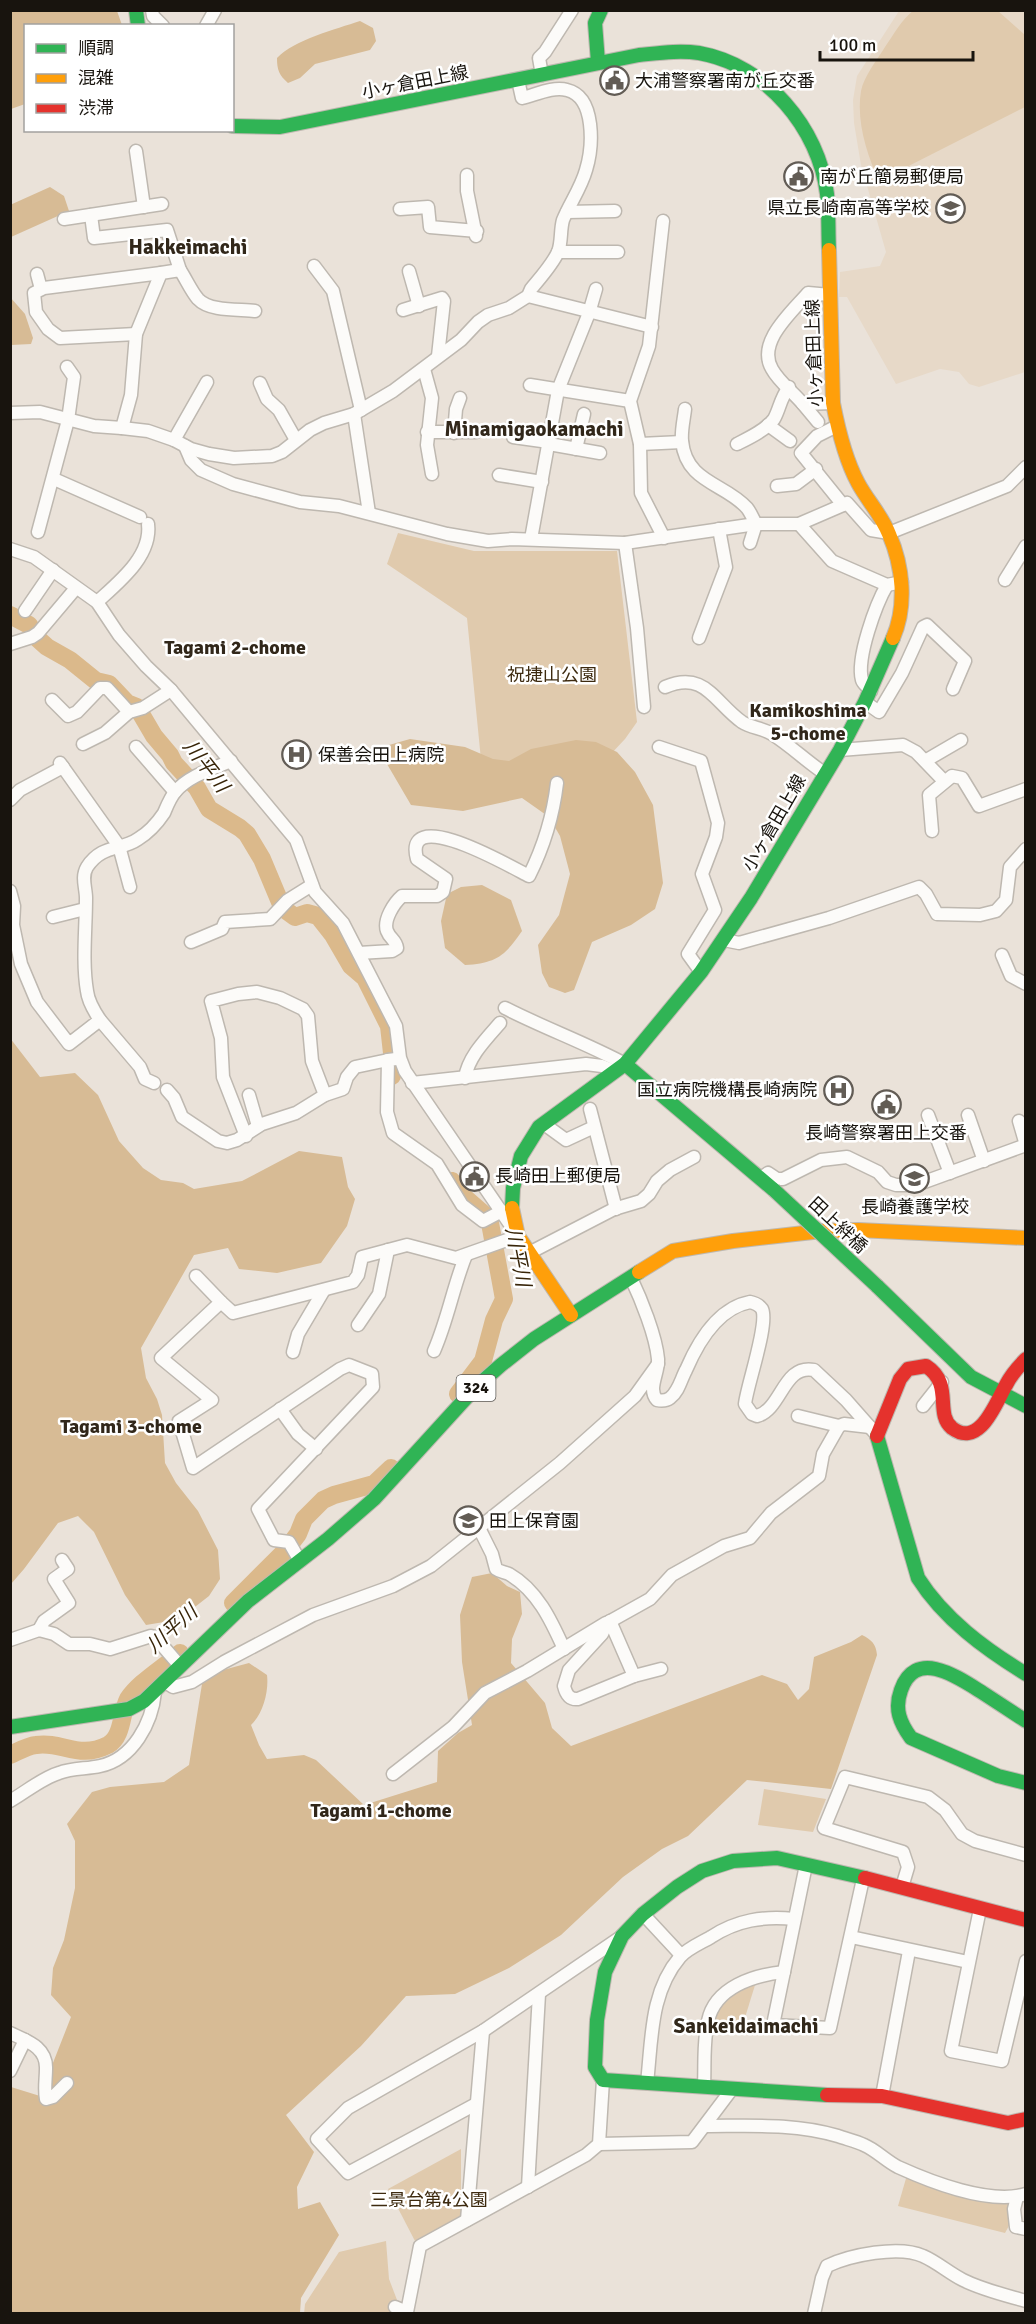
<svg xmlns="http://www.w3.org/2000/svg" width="1036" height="2324" viewBox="0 0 1036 2324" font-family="Signika,'Noto Sans JP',sans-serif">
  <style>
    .built { fill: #e7d9c8 }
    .green { fill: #e0caad }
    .forest { fill: #d7bb95 }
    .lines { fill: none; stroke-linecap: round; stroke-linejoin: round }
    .river { stroke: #dbb98b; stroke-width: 18 }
    .street-casing { stroke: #beb8b0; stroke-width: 15 }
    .fast-casing { stroke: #beb8b0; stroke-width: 16 }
    .slow-casing { stroke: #beb8b0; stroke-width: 16 }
    .jam-casing { stroke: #beb8b0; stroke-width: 16 }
    .street { stroke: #fcfbf9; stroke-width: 12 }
    .fast { stroke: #30b455; stroke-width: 14 }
    .slow { stroke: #ff9f0a; stroke-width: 14 }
    .jam { stroke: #e5322d; stroke-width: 14 }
    .fast-bridge-casing { stroke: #beb8b0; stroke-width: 16; stroke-linecap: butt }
    .fast-bridge { stroke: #30b455; stroke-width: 14 }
    .labels { text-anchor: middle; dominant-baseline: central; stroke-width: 5; stroke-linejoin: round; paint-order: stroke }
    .shield { fill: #fff; stroke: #5d5a56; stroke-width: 1.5 }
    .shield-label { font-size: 16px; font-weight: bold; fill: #18140e }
    .poi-label { font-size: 18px; fill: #18140e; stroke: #fff; text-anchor: start }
    .street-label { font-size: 18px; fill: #18140e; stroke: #fff }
    .park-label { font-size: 18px; fill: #3d2a0f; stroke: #fff }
    .neighbourhood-label { font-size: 20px; font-weight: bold; fill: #31271a; stroke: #fff }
    .water-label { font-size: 20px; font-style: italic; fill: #382509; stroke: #fff }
    .quarter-label { font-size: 21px; font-weight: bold; fill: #31271a; stroke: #fff }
  </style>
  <rect width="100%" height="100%" fill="#eae2d9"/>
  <polygon class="built" points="899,11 1026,11 1025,372 979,387 969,384 959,372 940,369 896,384 847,297 839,297 840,272 880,266 886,252 861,165 854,123 853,100 857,76"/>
  <g class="green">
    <path d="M 914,10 L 998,11 L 1025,35 L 1025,107 L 879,181 C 867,155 856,121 861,91 C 864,76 877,60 885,47 C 894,34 901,20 914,10 Z"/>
    <polygon points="398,533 474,551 617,551 637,722 625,739 594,772 482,770 467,618 387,564"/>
    <polygon points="764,1789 826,1799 813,1832 758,1825"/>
    <path d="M 756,1982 L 742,2027 L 713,2024 C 718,2002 737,1992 756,1982 Z"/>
    <polygon points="461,2149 461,2216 415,2241 388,2189"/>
    <polygon points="907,2175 983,2201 1009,2204 1007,2210 1011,2222 1005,2233 898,2206"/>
    <polygon points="386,2241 389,2279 402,2313 304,2314 305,2304 339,2252"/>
  </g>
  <g class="forest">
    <polygon points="10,11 117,11 122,25 26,26 25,104 11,109"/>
    <path d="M 360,21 L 373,28 L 376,41 L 370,50 L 315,64 L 300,78 L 288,83 C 279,75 277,70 277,58 C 294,40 336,29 360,21 Z"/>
    <polygon points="50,187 64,196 69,211 11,237 10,205"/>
    <polygon points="10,297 25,314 33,338 31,344 11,345"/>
    <polygon points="410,739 465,747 493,759 509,761 531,749 576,740 596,742 617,752 635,772 653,805 663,883 655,909 631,925 592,942 574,990 565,993 549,987 542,973 538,945 559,915 570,874 560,836 549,817 522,798 463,811 411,805 387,764 389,745"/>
    <path d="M 482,885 L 511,900 L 522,931 C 505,956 496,963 465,965 L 445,948 L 441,921 L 447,894 L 461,887 Z"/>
    <polygon points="10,1038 40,1077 75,1073 98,1095 119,1141 143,1168 161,1180 183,1183 194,1189 242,1181 299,1151 342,1157 348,1187 355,1199 347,1226 321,1263 277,1273 239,1269 228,1248 194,1255 141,1348 146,1378 157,1399 162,1415 165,1463 176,1483 198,1511 218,1550 220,1579 209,1596 191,1610 164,1622 146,1625 125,1595 94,1532 78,1516 58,1523 24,1569 11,1584"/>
    <path d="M 492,1573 L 507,1586 L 520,1592 L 522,1614 L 512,1639 L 511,1663 L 545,1703 L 552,1728 L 571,1746 L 762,1675 L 787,1684 L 798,1700 L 809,1689 L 814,1657 L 851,1642 L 862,1635 C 872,1640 876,1644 877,1655 L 831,1789 L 747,1780 L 688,1836 L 662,1849 L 623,1877 L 561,1935 L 509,1968 L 455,1994 L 406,1996 L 361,2046 L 286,2115 L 314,2152 L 297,2187 L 298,2209 L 320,2202 L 339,2235 L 301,2298 L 300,2313 L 11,2314 L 11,2087 L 40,2096 L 71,2017 L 51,1995 L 53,1968 L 64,1940 L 75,1888 L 75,1841 L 67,1824 L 92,1792 L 110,1787 L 164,1782 L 189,1765 L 202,1684 L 223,1670 L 249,1663 L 267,1675 C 269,1691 263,1714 251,1725 L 259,1745 L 267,1759 L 304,1755 L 316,1760 L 364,1805 L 437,1782 L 438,1751 L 458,1733 L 472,1725 L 462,1662 L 460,1615 L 472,1577 Z"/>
  </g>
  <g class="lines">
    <g class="river">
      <polyline points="10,615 29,625 37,638 47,647 70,660 96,681 109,684 127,703 137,707 154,736 170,755 174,763 197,788 209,809 240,828 247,834 262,859 280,902 284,909 295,917 307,913 318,916 333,935 351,966 365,978 389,1026 392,1053 392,1076"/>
      <polyline points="452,1181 463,1196 486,1216 490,1223 504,1299 494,1320 483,1361 458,1394"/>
      <polyline points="233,1603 285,1551 298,1534 304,1519 323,1500 334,1495 374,1484 391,1468"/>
      <path d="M 10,1755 C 19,1751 27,1746 36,1745 C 63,1741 78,1760 108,1745 C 123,1737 121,1712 128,1699 C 139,1682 165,1667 180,1653"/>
    </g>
    <defs>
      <g id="street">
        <polyline points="152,10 153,16 163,26"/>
        <polyline points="206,26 215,10"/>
        <polyline points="542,75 539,58 545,52 572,10"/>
        <polyline points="136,151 144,207"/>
        <polyline points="467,175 467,191 476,236"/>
        <polyline points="400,209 428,207 430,227 477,231"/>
        <polyline points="567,212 615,211"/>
        <polyline points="91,215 94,238 167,230 180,270"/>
        <polyline points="64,219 162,204"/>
        <polyline points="663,221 649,346 630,401 640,444 641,493 664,538"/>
        <polyline points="558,252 618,252"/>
        <polyline points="314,266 333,291 361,410"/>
        <polyline points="409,271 419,306"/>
        <polyline points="37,274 41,289"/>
        <path d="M 830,295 L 808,293 C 793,311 756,342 772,369 C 779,382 793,392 803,404 L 833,403"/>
        <polyline points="528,296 652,327"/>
        <polyline points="403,310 442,298 444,301 438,356"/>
        <polyline points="136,334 60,338 48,329 36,312 34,293 44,288 161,273"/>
        <polyline points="424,369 432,398 427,445 432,474"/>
        <polyline points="260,383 267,399 279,410 296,440"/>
        <polyline points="530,385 630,401"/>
        <polyline points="803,404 818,422"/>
        <path d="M 685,409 C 684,419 681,430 682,441 C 686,483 725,483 747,508 C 751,513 753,519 756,524 L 750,543"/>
        <path d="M 10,413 L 40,412 L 94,426 L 122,428 L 131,395 L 136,334 L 161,273 L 180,270 C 186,279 191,291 198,299 C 210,312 240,309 255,311"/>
        <polyline points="354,414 369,513"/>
        <polyline points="768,425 790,441"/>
        <path d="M 122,428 L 148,431 L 174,440 L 191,449 L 209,454 L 234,458 L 272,456 L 282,452 L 310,430 L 324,423 L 354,414 L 393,391 L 461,340 L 478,322 L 488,315 L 509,308 L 528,296 L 531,289 C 540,278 552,265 558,252 C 562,242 560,230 563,220 C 570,203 581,188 586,170 C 593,147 596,97 567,90 C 553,86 535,95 522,98 L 518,80"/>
        <polyline points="427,432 476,432"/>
        <polyline points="454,433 456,409 460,398"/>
        <polyline points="513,437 549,442"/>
        <polyline points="174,440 207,382"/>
        <polyline points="549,444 600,453"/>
        <polyline points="640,444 682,442"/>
        <path d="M 737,444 C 749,438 766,430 774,419 C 780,408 780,399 789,387"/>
        <polyline points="185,446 191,460 201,470 233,484 300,502 339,506 447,534 488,541 512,539 625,543 756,524 799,524 843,505 801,453 817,436 837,426"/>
        <polyline points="576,449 584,414"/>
        <polyline points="499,475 542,482"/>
        <polyline points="54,479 140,517"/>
        <polyline points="777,486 796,484 816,469"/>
        <polyline points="843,505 847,503 871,530 889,533 1007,486 1026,467"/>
        <polyline points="799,524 832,561 887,585 902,582"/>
        <polyline points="38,532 68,420 74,377 67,367"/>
        <polyline points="531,539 558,390 589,313 596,289"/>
        <polyline points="625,543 637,628 644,707"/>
        <polyline points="10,549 34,557 97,602 119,635 146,666 171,690 296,840 315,892 343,923 396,1026 400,1058 405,1071 518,1236 456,1258 407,1245 362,1257 358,1275 353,1282 233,1313 221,1302"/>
        <polyline points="1005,580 1026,546"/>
        <path d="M 97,602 C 119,582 152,556 148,524"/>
        <polyline points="25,611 53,570"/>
        <polyline points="699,638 726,567 719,529"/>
        <polyline points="10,644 32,637 38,633 76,588"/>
        <path d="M 665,687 C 705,670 714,702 742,722 C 751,728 763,728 772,734 C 791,746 806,761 824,773"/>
        <path d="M 871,691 C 868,687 863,684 862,680 C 856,658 876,604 887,585"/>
        <polyline points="52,700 68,716 77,712 100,688 107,688 129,712"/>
        <polyline points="865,702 879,712 902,673 923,627 927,625 965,661 953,689"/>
        <polyline points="83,744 105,733 129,712 143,708 171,690"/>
        <polyline points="136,747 175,792"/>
        <polyline points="659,747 701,761 718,823 716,837 702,874 715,910 688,954 701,972"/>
        <polyline points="840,750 903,745 916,752 944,781"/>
        <polyline points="925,761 961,740"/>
        <polyline points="60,763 119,846 130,887"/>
        <polyline points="10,800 20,790 63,767"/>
        <polyline points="932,831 929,795 952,776 962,778 979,806 1026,789"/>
        <path d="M 10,891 L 14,906 L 13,925 L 21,964 L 37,1002 L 69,1044 L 100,1020 C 94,1011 88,1001 87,991 C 82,961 86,929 86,898 C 86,888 81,877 87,867 C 102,844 121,851 138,839 C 148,833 158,822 164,813 C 167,806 170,798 175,792 C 188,776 212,769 231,761"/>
        <polyline points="53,917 85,909"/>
        <polyline points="724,940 739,943 829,918 919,887 926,894 937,914 980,915 996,911 1006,900 1010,867 1026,849"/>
        <polyline points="191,942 222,929 225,922 270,919 288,900 312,885"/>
        <path d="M 359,953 L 392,951 L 397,948 C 396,940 390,939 387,931 C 383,920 394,903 402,896 L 437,896 L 443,892 L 446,879 L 417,859 C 402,803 513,868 529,876 C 544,846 553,817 557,783"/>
        <polyline points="1002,955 1011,976 1026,984"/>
        <path d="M 505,1008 C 544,1028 586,1043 625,1064"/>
        <polyline points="100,1020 140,1067 145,1079 154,1083"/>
        <polyline points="396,1059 388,1060 387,1112 393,1133 437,1164 462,1205 483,1221 502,1211"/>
        <path d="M 465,1078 C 468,1057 486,1039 500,1023"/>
        <polyline points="412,1083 586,1064 602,1066 614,1071"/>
        <polyline points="167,1090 174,1098 182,1117 218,1141 227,1143 237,1140 262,1124 296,1113 325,1095 343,1089 347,1077 355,1067 388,1060"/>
        <polyline points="249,1095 258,1126"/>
        <polyline points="590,1109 616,1209"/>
        <polyline points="928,1115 950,1173"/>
        <polyline points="968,1115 984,1161"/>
        <polyline points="1019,1121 1026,1145"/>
        <polyline points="544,1124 566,1140 594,1127"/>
        <polyline points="246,1136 223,1077 221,1038 211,1001 238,994 257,992 280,998 303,1009 308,1016 312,1061 325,1095"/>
        <polyline points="761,1178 768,1173 777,1179 783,1179 821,1160 847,1157 878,1172 887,1182 896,1185 916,1185 1026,1145"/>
        <polyline points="529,1253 614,1209 641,1201 649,1194 657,1181 670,1170 694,1157"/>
        <polyline points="196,1276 221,1302 161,1358 212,1400 179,1421 193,1468 340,1369 349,1365 372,1374 373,1387 258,1509 274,1540 289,1542 300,1561"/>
        <path d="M 631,1278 C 641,1299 656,1336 658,1359 C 659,1373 647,1389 657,1400 C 662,1401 666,1401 670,1398 C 679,1391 681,1379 686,1370 C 698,1342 718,1308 750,1302 C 755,1303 759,1305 762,1309 C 769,1324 747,1385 745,1404 L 752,1414 L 757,1416 C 782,1409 783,1364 814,1370 L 846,1400 L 876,1434"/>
        <polyline points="358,1325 379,1294 388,1250"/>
        <path d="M 434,1351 C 448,1319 453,1287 466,1255"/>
        <polyline points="293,1352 298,1334 324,1290"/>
        <polyline points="923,1406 942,1382"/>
        <polyline points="280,1409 298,1434 316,1449"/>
        <polyline points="798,1416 839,1426"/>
        <path d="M 479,1528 L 492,1554 L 496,1569 C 500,1572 505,1572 509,1574 C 537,1590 551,1620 564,1649"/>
        <polyline points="610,1621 634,1676"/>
        <polyline points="39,1630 44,1621 69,1603 54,1579 68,1569 62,1560"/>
        <polyline points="10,1640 39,1630 54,1634 69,1644 90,1644 110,1649 151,1636 155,1637 180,1666"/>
        <path d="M 661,1669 L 634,1676 L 578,1699 C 569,1700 566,1694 564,1686 L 569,1670 L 602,1634 L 607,1623 L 650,1599 L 672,1575 L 724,1546 L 750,1538 L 771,1513 L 819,1476 L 823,1454 L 839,1426 L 844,1424 L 870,1427"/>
        <polyline points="165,1682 173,1687 192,1682 224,1662 313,1615 393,1586 431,1566 560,1463 635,1396 658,1364"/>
        <polyline points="393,1774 453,1727 485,1693 527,1671 606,1623"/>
        <path d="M 10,1801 C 26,1792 42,1778 59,1773 C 72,1768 87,1769 100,1766 C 133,1759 152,1723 155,1692"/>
        <polyline points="806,1865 773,2025 830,2028 863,1879"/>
        <polyline points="902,1887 908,1867 903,1852 824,1828 845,1777 928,1797 945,1810 962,1834 975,1841 1026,1855"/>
        <polyline points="980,1909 951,2051 1002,2061 1026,1961"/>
        <polyline points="643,1914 681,1955"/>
        <polyline points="851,1937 968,1962"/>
        <path d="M 10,2033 C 27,2041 47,2047 46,2069 C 46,2079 44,2089 46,2099 L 53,2097 L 67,2083"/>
        <polyline points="10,2071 25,2040"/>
        <path d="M 647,2083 C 652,2039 650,1992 680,1957 C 688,1948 701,1943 711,1937 C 737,1920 763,1916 794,1919"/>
        <path d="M 704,2086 C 705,2065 703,2042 708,2021 C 715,1987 754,1975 784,1972"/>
        <polyline points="882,2096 909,1951"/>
        <polyline points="476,2104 348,2173 317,2139 348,2108 483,2031 621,1937"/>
        <path d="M 706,2126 C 750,2126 795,2123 838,2136 C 846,2139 856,2141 864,2145 C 876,2150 886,2161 898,2167 C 931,2182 990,2205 1026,2194"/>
        <polyline points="599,2144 692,2142 732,2089"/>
        <polyline points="528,2187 539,1994"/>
        <polyline points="1017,2197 1014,2209 1016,2227 1026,2229"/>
        <polyline points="467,2220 483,2031"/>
        <polyline points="395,2307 407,2312 420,2246 586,2155 599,2144 603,2080"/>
        <path d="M 814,2314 L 822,2278 L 827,2266 C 850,2255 899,2245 923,2256 C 937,2262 949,2273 963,2280 C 983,2290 1005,2295 1026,2301"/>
      </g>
      <g id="fast">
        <polyline points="136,10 138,26"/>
        <polyline points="598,62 595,23 601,10"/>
        <path d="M 232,126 L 280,127 L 639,55 C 659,53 679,50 699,53 C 766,65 819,128 827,194 C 829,212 828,232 829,250"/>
        <polyline points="625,1064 774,1190"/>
        <polyline points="512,1208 513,1188 521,1156 539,1127 625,1064 701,972 751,898 840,750 865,702 893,638"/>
        <polyline points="877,1286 971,1377 1026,1406"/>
        <path d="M 877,1436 L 918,1578 C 944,1619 985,1649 1026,1674"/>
        <path d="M 1026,1721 C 1012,1712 997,1702 983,1693 C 959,1678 916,1647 901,1690 C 894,1709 900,1723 911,1738 L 998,1776 L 1026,1783"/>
        <polyline points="10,1727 129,1709 144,1701 248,1601 328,1539 374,1499 476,1387 501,1365 534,1339 639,1272"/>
        <polyline points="827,2095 603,2080 595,2067 597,2020 605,1972 622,1936 643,1914 677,1887 702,1871 733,1861 777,1858 865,1878"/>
      </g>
      <g id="slow">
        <path d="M 829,250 L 833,403 C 838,429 845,459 858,483 C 867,500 882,516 889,534 C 903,566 907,606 893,638"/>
        <polyline points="512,1208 518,1236 571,1315"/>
        <polyline points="639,1272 673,1251 733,1241 822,1231 858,1230 1026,1238"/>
      </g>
      <g id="jam">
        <path d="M 877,1436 L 900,1379 L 908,1369 L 926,1366 C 954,1384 934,1413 952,1428 C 980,1449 996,1402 1006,1385 C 1011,1375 1018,1367 1026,1359"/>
        <polyline points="865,1878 1026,1920"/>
        <polyline points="827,2095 882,2096 1008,2123 1026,2119"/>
      </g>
    </defs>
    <use href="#street" class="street-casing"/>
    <use href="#fast" class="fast-casing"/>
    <use href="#slow" class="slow-casing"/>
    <use href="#jam" class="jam-casing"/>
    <use href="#street" class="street"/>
    <use href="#fast" class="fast"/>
    <use href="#slow" class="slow"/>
    <use href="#jam" class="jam"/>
    <defs>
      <polyline id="fast-bridge" points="774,1190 877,1286"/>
    </defs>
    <use href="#fast-bridge" class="fast-bridge-casing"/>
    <use href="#fast-bridge" class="fast-bridge"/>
  </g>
  <defs>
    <symbol id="civic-ring" viewBox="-11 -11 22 22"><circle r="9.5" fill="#fff" stroke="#625c55" stroke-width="1.5"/><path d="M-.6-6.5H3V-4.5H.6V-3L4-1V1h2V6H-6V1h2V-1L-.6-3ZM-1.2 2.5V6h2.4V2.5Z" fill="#625c55"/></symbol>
    <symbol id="school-ring" viewBox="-11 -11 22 22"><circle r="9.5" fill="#fff" stroke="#625c55" stroke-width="1.5"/><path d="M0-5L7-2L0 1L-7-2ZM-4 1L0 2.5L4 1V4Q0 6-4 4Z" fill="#625c55"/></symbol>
    <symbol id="hospital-ring" viewBox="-11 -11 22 22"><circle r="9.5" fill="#fff" stroke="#625c55" stroke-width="1.5"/><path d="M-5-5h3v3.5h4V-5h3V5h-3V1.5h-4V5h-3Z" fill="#625c55"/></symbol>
  </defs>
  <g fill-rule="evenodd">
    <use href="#civic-ring" x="598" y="64" width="33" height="33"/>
    <use href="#civic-ring" x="782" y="160" width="33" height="33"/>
    <use href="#school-ring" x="934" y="192" width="33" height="33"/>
    <use href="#hospital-ring" x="280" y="738" width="33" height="33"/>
    <use href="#hospital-ring" x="822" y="1074" width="33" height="33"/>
    <use href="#civic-ring" x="870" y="1088" width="33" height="33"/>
    <use href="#civic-ring" x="458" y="1160" width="33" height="33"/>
    <use href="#school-ring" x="898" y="1162" width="33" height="33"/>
    <use href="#school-ring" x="452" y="1504" width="33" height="33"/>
  </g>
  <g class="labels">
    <rect class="shield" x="456.5" y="1375" width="39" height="26" rx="4.5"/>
    <g class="shield-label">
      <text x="476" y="1388">324</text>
    </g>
    <g class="poi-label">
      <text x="635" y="81">大浦警察署南が丘交番</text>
      <text x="820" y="177">南が丘簡易郵便局</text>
      <text x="929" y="208" text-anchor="end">県立長崎南高等学校</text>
      <text x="318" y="755">保善会田上病院</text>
      <text x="817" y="1090" text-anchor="end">国立病院機構長崎病院</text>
      <text x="886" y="1133" text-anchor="middle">長崎警察署田上交番</text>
      <text x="495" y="1176">長崎田上郵便局</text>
      <text x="915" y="1207" text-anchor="middle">長崎養護学校</text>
      <text x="489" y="1521">田上保育園</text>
    </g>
    <g class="street-label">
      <text transform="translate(415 82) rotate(-11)">小ヶ倉田上線</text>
      <text transform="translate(814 353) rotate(-92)">小ヶ倉田上線</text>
      <text transform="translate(774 823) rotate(-60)">小ヶ倉田上線</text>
      <text transform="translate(838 1225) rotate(43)">田上絆橋</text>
    </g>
    <g class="park-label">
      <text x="552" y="675">祝捷山公園</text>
      <text x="429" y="2200">三景台第4公園</text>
    </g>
    <g class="neighbourhood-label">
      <text x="235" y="647">Tagami 2-chome</text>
      <text x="808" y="710">Kamikoshima<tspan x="808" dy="23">5-chome</tspan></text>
      <text x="131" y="1426">Tagami 3-chome</text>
      <text x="381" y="1810">Tagami 1-chome</text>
    </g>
    <g class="water-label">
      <text transform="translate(206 766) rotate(52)">川平川</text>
      <text transform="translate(518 1257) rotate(79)">川平川</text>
      <text transform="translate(172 1629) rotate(-42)">川平川</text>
    </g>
    <g class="quarter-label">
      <text x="188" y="247">Hakkeimachi</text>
      <text x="534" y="429">Minamigaokamachi</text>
      <text x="746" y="2026">Sankeidaimachi</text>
    </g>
  </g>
  <rect width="1036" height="2324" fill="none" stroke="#18140e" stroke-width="24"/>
  <rect x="24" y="24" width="210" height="108" fill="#ffffff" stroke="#a3a19f" stroke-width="1.5"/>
  <rect x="36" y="44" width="30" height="9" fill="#30b455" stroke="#a3a19f" stroke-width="1.5"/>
  <text x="78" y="54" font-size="18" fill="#18140e">順調</text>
  <rect x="36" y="74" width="30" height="9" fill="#ff9f0a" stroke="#a3a19f" stroke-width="1.5"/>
  <text x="78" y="84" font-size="18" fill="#18140e">混雑</text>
  <rect x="36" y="104" width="30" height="9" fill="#e5322d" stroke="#a3a19f" stroke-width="1.5"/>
  <text x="78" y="114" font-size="18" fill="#18140e">渋滞</text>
  <path d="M820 51v9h153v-9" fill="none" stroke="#18140e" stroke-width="3"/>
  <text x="829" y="51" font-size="18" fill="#18140e" stroke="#ffffff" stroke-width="4.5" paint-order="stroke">100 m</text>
</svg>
